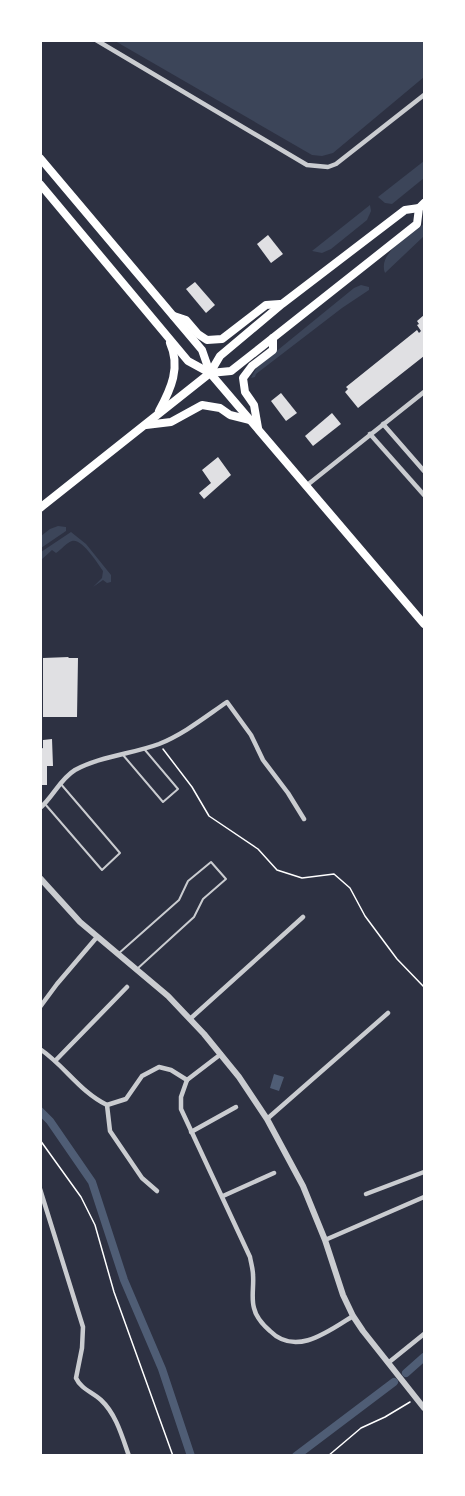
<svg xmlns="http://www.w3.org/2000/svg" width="465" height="1496" viewBox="0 0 465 1496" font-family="'Titillium Web',sans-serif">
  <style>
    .green { fill: #3c4559 }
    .water { fill: #4f5d75 }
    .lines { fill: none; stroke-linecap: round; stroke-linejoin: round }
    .canal { stroke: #4f5d75; stroke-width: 8 }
    .building { fill: #e0e0e3 }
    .path { stroke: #fff; stroke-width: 1.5 }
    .service { stroke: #caccd0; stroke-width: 2 }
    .minor { stroke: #caccd0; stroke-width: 4.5 }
    .tertiary { stroke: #caccd0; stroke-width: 6 }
    .primary { stroke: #fff; stroke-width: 8 }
  </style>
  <rect width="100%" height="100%" fill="#2d3142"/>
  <g class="green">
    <polygon points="115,41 424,41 424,77 333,153 322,156 312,155"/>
    <polygon points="424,161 424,178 392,204 385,203 378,197"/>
    <polygon points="370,205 371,211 367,220 331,249 322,253 312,251"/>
    <path d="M 424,224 L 424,236 L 385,273 C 377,252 411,235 424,224 Z"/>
    <polygon points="361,285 369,287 369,290 342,308 256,374 255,377 251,378 257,367 354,288"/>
    <polygon points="58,526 66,527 66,531 41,548 41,536 50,529"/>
    <path d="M 71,532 L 86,544 L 111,575 L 111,582 L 107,583 L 103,580 L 93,587 L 102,578 L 103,571 C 98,564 82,538 72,541 C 67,542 61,550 56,553 L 52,550 L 41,560 L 41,552 Z"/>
  </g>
  <polygon class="water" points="274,1074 284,1077 279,1091 270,1088"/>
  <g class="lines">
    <g class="canal">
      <polyline points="40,1111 50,1121 92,1182 124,1280 162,1369 191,1456"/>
      <polyline points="406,1373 424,1357"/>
      <polyline points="296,1456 394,1382"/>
    </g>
  </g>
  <g class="building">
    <polygon points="268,235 283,254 271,263 257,244"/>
    <polygon points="195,282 215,305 206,313 186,289"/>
    <polygon points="424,315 424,356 358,408 345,392 348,389 346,387 417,330 419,333 421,331 417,325 419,324 417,321"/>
    <polygon points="281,393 297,413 286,421 271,401"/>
    <polygon points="332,413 341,424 313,446 305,436"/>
    <polygon points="218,457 231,475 204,499 199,493 211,483 202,470"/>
    <polygon points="69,657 68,658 78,658 77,717 43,717 43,658"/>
    <polygon points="52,739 53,766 47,766 47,785 40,785 40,749 43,748 43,740"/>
  </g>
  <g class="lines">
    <g class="path">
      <polyline points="163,749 192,787 209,816 258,849 277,870 302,878 334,874 350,888 365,916 397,959 424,987"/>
      <polyline points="40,1140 81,1197 95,1225 114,1292 173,1456"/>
      <polyline points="328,1456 361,1428 385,1417 410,1402"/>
    </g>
    <g class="service">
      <polyline points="123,755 163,802 178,789 145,750"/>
      <polyline points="45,804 102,870 120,853 60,783"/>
      <polyline points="118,954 179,900 188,881 211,862 226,879 203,899 194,917 137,969"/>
    </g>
    <g class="minor">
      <polyline points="96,40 307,165 328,167 336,164 424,95"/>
      <polyline points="383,424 424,471"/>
      <polyline points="370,434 424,495"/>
      <polyline points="306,486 424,392"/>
      <path d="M 40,808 C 53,797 60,779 75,770 C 101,756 132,754 159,744 C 184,734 205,717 227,702 L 251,735 L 263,760 L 288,793 L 304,819"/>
      <polyline points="40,1007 57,984 97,937"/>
      <polyline points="190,1019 303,917"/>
      <path d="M 40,1049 C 65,1066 80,1092 107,1105 L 110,1131 L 142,1178 L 157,1191"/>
      <polyline points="56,1060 127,987"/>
      <path d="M 187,1080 L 181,1097 L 181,1109 L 250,1257 C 251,1263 253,1269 253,1275 C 254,1286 251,1298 254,1308 C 256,1317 263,1325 270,1331 C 296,1357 329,1331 353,1316"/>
      <polyline points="187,1080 221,1054"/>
      <polyline points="107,1105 126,1099 142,1076 159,1067 171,1070 187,1080"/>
      <polyline points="267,1119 388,1013"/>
      <polyline points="191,1132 236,1107"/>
      <path d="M 40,1189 L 83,1327 L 82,1348 L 76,1378 C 81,1389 92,1392 101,1400 C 116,1414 122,1436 129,1456"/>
      <polyline points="366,1194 424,1172"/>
      <polyline points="223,1196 274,1173"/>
      <polyline points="325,1240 424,1197"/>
      <polyline points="388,1363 424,1334"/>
    </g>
    <polyline class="tertiary" points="40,878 80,922 168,996 204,1034 239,1077 267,1119 303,1186 325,1240 343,1295 353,1316 363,1331 424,1408"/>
    <g class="primary">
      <polyline points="40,158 202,350 210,373 424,624"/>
      <polyline points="40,184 188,361 210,373"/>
      <polyline points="174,316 186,320 198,334 207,340 222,339 266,305 280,304"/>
      <polyline points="210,373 231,371 417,224 419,208"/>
      <path d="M 159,411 C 171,389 181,367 170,343"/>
      <polyline points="146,425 171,422 202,405 220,408 230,415 250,420"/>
      <polyline points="258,428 254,405 245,392 243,378 252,366 273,350 273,338"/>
      <polyline points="40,508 210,373 220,356 282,304 405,210 419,208 424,203"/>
    </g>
  </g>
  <rect width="465" height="1496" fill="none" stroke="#ffffff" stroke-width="84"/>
</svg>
